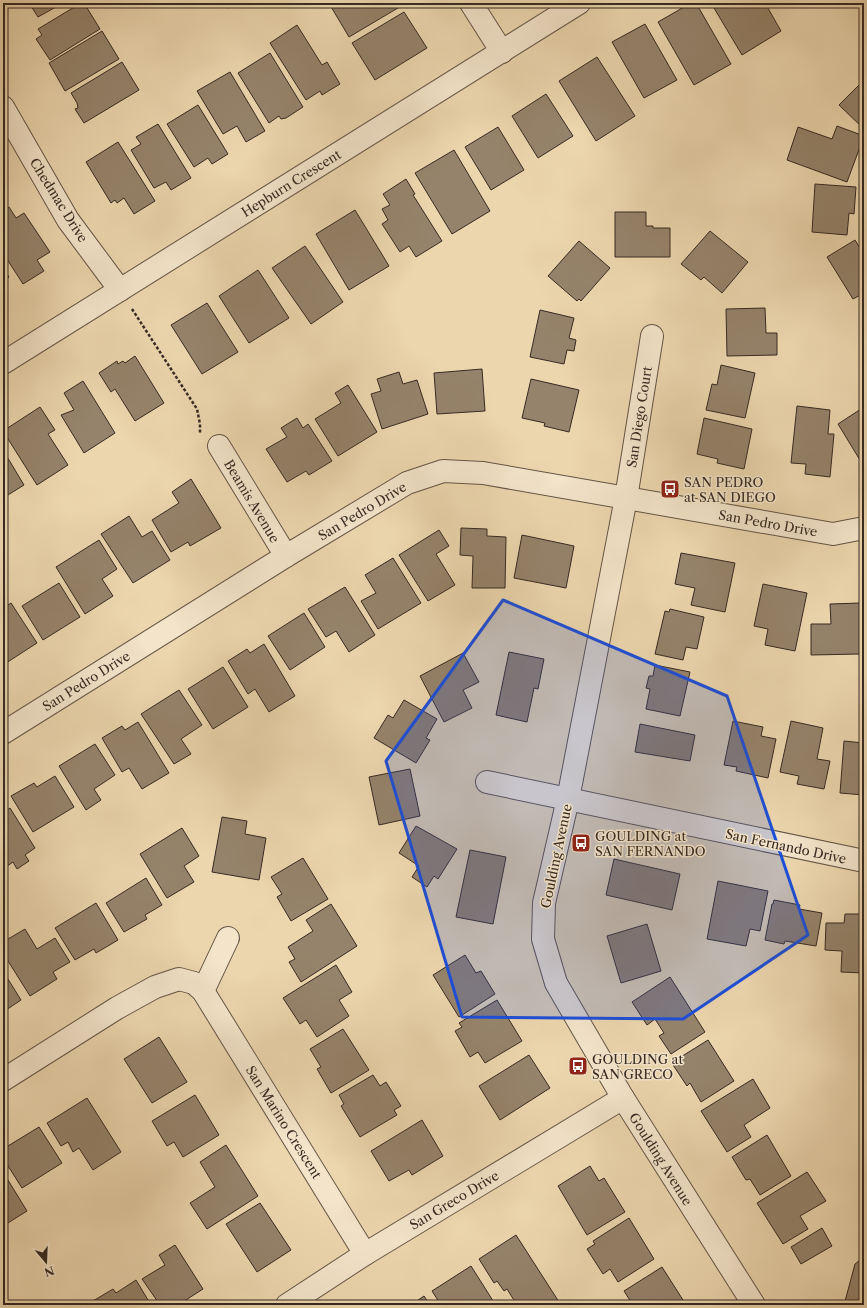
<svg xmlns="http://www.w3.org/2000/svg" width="867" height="1308" viewBox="0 0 867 1308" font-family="'Libre Caslon Text',serif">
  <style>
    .building { fill: #95836b; stroke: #362a23 }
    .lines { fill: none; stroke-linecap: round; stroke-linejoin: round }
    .minor-casing { stroke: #645546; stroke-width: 24 }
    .path { stroke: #362a23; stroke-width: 2.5; stroke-dasharray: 3 2; stroke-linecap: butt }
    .minor { stroke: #f3e4ca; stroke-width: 22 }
    .marked { fill: #1d4ed8; fill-opacity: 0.2; stroke: #1d4ed8; stroke-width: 3; stroke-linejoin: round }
    .labels { text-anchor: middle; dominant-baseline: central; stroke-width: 3; stroke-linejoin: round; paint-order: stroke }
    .street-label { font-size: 13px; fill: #362a23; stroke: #f3e4ca }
    .poi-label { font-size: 13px; fill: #362a23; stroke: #f3e4ca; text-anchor: start }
  </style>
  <rect width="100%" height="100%" fill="#ecd6ae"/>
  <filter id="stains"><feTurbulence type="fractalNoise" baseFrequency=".005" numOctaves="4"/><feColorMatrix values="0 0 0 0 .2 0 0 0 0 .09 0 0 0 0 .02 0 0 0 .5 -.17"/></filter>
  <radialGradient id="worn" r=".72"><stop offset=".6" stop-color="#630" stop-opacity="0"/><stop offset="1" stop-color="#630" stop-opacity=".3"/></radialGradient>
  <g class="building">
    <polygon points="29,3 63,3 38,17"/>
    <polygon points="81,3 84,3 100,29 50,60 36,39 42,35 38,29"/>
    <polygon points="220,3 232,3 228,8"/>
    <polygon points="334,3 402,3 403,5 349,37 330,5"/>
    <polygon points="691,3 696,3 731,64 694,85 658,22"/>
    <polygon points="711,3 765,3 781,31 742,55"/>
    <polygon points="404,12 427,48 375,80 352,43"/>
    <polygon points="645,24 677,80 644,98 612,42"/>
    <polygon points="297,25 322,65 327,62 340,84 322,95 320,91 306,100 270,43"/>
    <polygon points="102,31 119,59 65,91 49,63"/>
    <polygon points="270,53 303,107 286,118 281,119 279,116 269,123 238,73"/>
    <polygon points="597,57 635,116 596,141 559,81"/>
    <polygon points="122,62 139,90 84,123 75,109 78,108 77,103 71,93"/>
    <polygon points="230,72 265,131 246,142 237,126 223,134 197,91"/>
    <polygon points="864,80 864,129 839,105"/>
    <polygon points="546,94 573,136 538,158 512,116"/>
    <polygon points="198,105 228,154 212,164 208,158 194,167 167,124"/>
    <polygon points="158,124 191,178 171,190 166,182 154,188 131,150 141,144 136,137"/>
    <polygon points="837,126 864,136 847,182 787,160 798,127 832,139"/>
    <polygon points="498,127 524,170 491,190 465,147"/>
    <polygon points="118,142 155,201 134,214 124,198 117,203 115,200 111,203 86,162"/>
    <polygon points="454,150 490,211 452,234 415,173"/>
    <polygon points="406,179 415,194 413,195 442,241 416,257 409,246 400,252 382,224 388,220 382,209 390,205 383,194"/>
    <polygon points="815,184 856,187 854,214 849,213 847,235 812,232"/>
    <polygon points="9,207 16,218 24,213 50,252 37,260 44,271 23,284 3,253 3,211"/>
    <polygon points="355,210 389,266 349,290 316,234"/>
    <polygon points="615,212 646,212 646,226 653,226 653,228 670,228 670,257 615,257"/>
    <polygon points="710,231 748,262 722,293 704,277 701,280 681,264"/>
    <polygon points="855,240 864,255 864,293 853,299 827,257"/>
    <polygon points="579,241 610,268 581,301 579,299 577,301 548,276"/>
    <polygon points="305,246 343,302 311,324 272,268"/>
    <polygon points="3,268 9,277 3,281"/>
    <polygon points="258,270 289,318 249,343 219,296"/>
    <polygon points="864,302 864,312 859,305"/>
    <polygon points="207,303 238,352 202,374 171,325"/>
    <polygon points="765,308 766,333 777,333 777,355 727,356 726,309"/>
    <polygon points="540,310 574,318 569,338 576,340 574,351 567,350 564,364 530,357"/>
    <polygon points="135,356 164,403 135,421 115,389 111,392 99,373 117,361 118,364 123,361 125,363"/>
    <polygon points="721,365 755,373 745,418 706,410 712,384 717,385"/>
    <polygon points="482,369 485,411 437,414 434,373"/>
    <polygon points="399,372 403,384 417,380 428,414 382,429 371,394 381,391 377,379"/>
    <polygon points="531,379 579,390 569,432 544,426 545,423 522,418"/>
    <polygon points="83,381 115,433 84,453 61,415 74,410 64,393"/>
    <polygon points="348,385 377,432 338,456 315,419 341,403 335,393"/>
    <polygon points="797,406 830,410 828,434 834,434 830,477 805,474 806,464 791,463"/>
    <polygon points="40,407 55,430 48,434 68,465 37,485 3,431"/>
    <polygon points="864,407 864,464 863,465 838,424"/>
    <polygon points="297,418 303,428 308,424 332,461 309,475 306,471 287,482 266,449 287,437 281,428"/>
    <polygon points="704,418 752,429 744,469 717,463 718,459 697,454"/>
    <polygon points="3,450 24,485 3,498"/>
    <polygon points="191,479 221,528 190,546 188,542 171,552 152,520 179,503 172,492"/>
    <polygon points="129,516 142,537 152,531 170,560 133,583 101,534"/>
    <polygon points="461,528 487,529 487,536 506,537 505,588 472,588 473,556 460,555"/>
    <polygon points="439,530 449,546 436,554 455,585 428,601 399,555"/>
    <polygon points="522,535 574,546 566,588 514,578"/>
    <polygon points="99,540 117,569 102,579 113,596 85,614 56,567"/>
    <polygon points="681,553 735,563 725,612 691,605 695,588 675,584"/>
    <polygon points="393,558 421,603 378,629 361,601 376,593 365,575"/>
    <polygon points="59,583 80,617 43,640 22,606"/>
    <polygon points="763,584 807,593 795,651 765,645 768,629 754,626"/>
    <polygon points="345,587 375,635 349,652 336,631 326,637 308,609"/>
    <polygon points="11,603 37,643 3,665 3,608"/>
    <polygon points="860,603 860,654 811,655 811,624 831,624 830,604"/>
    <polygon points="670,609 704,617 697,649 686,647 683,660 655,654 665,611 669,612"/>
    <polygon points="304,613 325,647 290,670 268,636"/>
    <polygon points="264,644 295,696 269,712 255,689 248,694 228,661 247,649 250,653"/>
    <polygon points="509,652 544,659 538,689 534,688 527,722 496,715"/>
    <polygon points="463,653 479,682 463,690 472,708 444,722 420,676"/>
    <polygon points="655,665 690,672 680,716 646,709 650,689 646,688 649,676 653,676"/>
    <polygon points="223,667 248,707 213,729 188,689"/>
    <polygon points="179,690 202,725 181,739 191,754 174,764 141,714"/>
    <polygon points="404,700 437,719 426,738 430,740 416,763 374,738 388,715 393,718"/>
    <polygon points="733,721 763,727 761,736 776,739 768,778 736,771 737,767 724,765"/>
    <polygon points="791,721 823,728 817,759 830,761 824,789 797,784 799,776 780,772"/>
    <polygon points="138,722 169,773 142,789 129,768 122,772 102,738 122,726 125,730"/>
    <polygon points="640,724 695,735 690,761 635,752"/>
    <polygon points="844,741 864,743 864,795 840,793"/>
    <polygon points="95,744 115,775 94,789 101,800 86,810 59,766"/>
    <polygon points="410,769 420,816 379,825 369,777"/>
    <polygon points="55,776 74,807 33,832 11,796 34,783 37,787"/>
    <polygon points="10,808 35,848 25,855 29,861 17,869 13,862 3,869 3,813"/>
    <polygon points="222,817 247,821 245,834 266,838 259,880 212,872"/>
    <polygon points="416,826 457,849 438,879 434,876 427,887 412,877 419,866 399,853"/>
    <polygon points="182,828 199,856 184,866 194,882 167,898 140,854"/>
    <polygon points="470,850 506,857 493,924 456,917"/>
    <polygon points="303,858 328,899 291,921 277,897 282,894 271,877"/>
    <polygon points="614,859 680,874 672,910 606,895"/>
    <polygon points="146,878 162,905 145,915 147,919 124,932 106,903"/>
    <polygon points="718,881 768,891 760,931 750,929 746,946 707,939"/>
    <polygon points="774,900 800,905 799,909 822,913 816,946 785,941 784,944 765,940 772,904 773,904"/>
    <polygon points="96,903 118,940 96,953 94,949 75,960 55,928"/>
    <polygon points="331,904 357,946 301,982 289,962 295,959 288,947 313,931 306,920"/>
    <polygon points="845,914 864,914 864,973 841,972 842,951 825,950 826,923 844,923"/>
    <polygon points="647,924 661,971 621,983 607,936"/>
    <polygon points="25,929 37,949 55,938 70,962 53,972 57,979 30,996 3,953 3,942"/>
    <polygon points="465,955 476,973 481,971 495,994 459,1017 433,975"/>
    <polygon points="336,965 352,992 339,1000 349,1016 317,1037 306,1020 300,1024 283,998"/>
    <polygon points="3,971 21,1000 3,1012"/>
    <polygon points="670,977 705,1032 671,1054 659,1036 664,1033 655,1019 647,1025 632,1002"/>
    <polygon points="497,1000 522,1041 485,1063 478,1052 470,1057 455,1031 462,1027 459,1023"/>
    <polygon points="343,1029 369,1070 331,1093 317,1069 321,1067 310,1049"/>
    <polygon points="159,1037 187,1082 152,1103 124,1059"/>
    <polygon points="708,1040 734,1081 701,1102 690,1083 687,1086 673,1065 678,1062 676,1060"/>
    <polygon points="529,1055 550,1088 500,1120 479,1086"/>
    <polygon points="373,1075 380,1086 386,1082 401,1106 394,1110 397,1115 360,1137 341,1106 344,1104 339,1095"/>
    <polygon points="753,1079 770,1108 744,1125 751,1137 727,1152 701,1111"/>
    <polygon points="195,1095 219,1135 183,1157 174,1142 167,1146 152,1121"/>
    <polygon points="87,1098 121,1152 93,1170 79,1148 73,1152 68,1142 61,1146 47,1123"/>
    <polygon points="422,1120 443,1156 412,1175 409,1170 389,1181 371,1151"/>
    <polygon points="39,1127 62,1163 22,1188 3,1158 3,1149"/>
    <polygon points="767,1135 791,1176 760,1195 750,1179 746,1180 732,1157"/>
    <polygon points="226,1145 258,1196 207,1229 190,1203 215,1187 200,1162"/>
    <polygon points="590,1166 599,1181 604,1178 625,1212 587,1235 558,1186"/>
    <polygon points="3,1172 27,1211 3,1226"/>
    <polygon points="807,1172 826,1201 800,1216 808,1229 783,1244 757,1203"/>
    <polygon points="260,1203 291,1250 257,1272 226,1224"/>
    <polygon points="629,1218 654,1259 618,1282 610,1269 603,1274 587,1249 595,1244 593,1241"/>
    <polygon points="822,1228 832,1246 801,1264 791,1247"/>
    <polygon points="516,1235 561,1305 517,1305 507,1289 504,1291 497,1281 494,1283 479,1259"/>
    <polygon points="175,1245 203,1289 178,1305 160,1305 142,1279 165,1265 159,1255"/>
    <polygon points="864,1257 864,1305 844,1305 855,1264"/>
    <polygon points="471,1266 495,1304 441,1305 432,1291"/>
    <polygon points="662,1267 683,1300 678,1303 679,1305 633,1305 624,1291"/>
    <polygon points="136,1280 151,1305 96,1305 93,1301 113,1289 116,1293"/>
    <polygon points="424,1296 430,1305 411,1305"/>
  </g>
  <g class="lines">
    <defs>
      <g id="minor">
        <polyline points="471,3 502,52"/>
        <polyline points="3,107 68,220 120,290"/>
        <polyline points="652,336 626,498 568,799 544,903 543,939 556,983 623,1098 754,1305"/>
        <polyline points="3,363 579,3"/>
        <polyline points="219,446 286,556"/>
        <polyline points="3,733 286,556 407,483 443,471 483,473 833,534 864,528"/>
        <polyline points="487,782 864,861"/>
        <polyline points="203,991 228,938"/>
        <polyline points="3,1080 117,1008 155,987 179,979 194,983 203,991 365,1254"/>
        <polyline points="287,1305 365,1254 623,1098"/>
      </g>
    </defs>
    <use href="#minor" class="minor-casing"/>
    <polyline class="path" points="132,309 197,409 200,424 200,433"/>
    <use href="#minor" class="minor"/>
  </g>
  <path class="marked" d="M 503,600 L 727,696 L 808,935 L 683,1019 L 462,1017 L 386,761 Z"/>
  <defs>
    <symbol id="bus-square" viewBox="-11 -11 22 22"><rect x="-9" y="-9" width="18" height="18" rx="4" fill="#8f2418" stroke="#f3e4ca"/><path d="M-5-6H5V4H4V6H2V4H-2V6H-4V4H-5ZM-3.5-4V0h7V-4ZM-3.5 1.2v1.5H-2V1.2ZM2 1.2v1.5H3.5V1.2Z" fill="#fff"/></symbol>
  </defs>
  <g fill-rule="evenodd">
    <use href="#bus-square" x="659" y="478" width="22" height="22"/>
    <use href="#bus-square" x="570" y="832" width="22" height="22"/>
    <use href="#bus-square" x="567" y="1055" width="22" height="22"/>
  </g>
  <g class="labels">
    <g class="street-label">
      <text transform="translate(291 183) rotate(-32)">Hepburn Crescent</text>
      <text transform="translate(59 200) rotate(58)">Chedmac Drive</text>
      <text transform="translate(639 417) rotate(-81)">San Diego Court</text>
      <text transform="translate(252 501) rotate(59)">Beamis Avenue</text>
      <text transform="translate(362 511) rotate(-31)">San Pedro Drive</text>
      <text transform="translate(768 523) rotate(10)">San Pedro Drive</text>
      <text transform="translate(86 681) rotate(-32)">San Pedro Drive</text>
      <text transform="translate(786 846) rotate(12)">San Fernando Drive</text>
      <text transform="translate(556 856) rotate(-78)">Goulding Avenue</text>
      <text transform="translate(284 1122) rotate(58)">San Marino Crescent</text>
      <text transform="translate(661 1159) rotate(58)">Goulding Avenue</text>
      <text transform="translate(454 1200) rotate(-31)">San Greco Drive</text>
    </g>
    <g class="poi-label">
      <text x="684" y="482">SAN PEDRO<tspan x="684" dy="15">at SAN DIEGO</tspan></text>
      <text x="595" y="836">GOULDING at<tspan x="595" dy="15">SAN FERNANDO</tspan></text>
      <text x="592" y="1059">GOULDING at<tspan x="592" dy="15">SAN GRECO</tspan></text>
    </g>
  </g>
  <rect width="867" height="1308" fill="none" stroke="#ecd6ae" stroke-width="16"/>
  <rect x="4" y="4" width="859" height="1300" fill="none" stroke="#362a23" stroke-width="2"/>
  <rect x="8" y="8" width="851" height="1292" fill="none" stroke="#362a23"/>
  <g transform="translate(46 1262) rotate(161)" stroke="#f3e4ca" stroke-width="3" paint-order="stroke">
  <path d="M0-3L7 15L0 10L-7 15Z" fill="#362a23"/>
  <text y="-6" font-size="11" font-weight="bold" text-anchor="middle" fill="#362a23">N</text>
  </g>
  <rect width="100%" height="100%" filter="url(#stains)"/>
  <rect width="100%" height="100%" fill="url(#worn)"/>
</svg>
